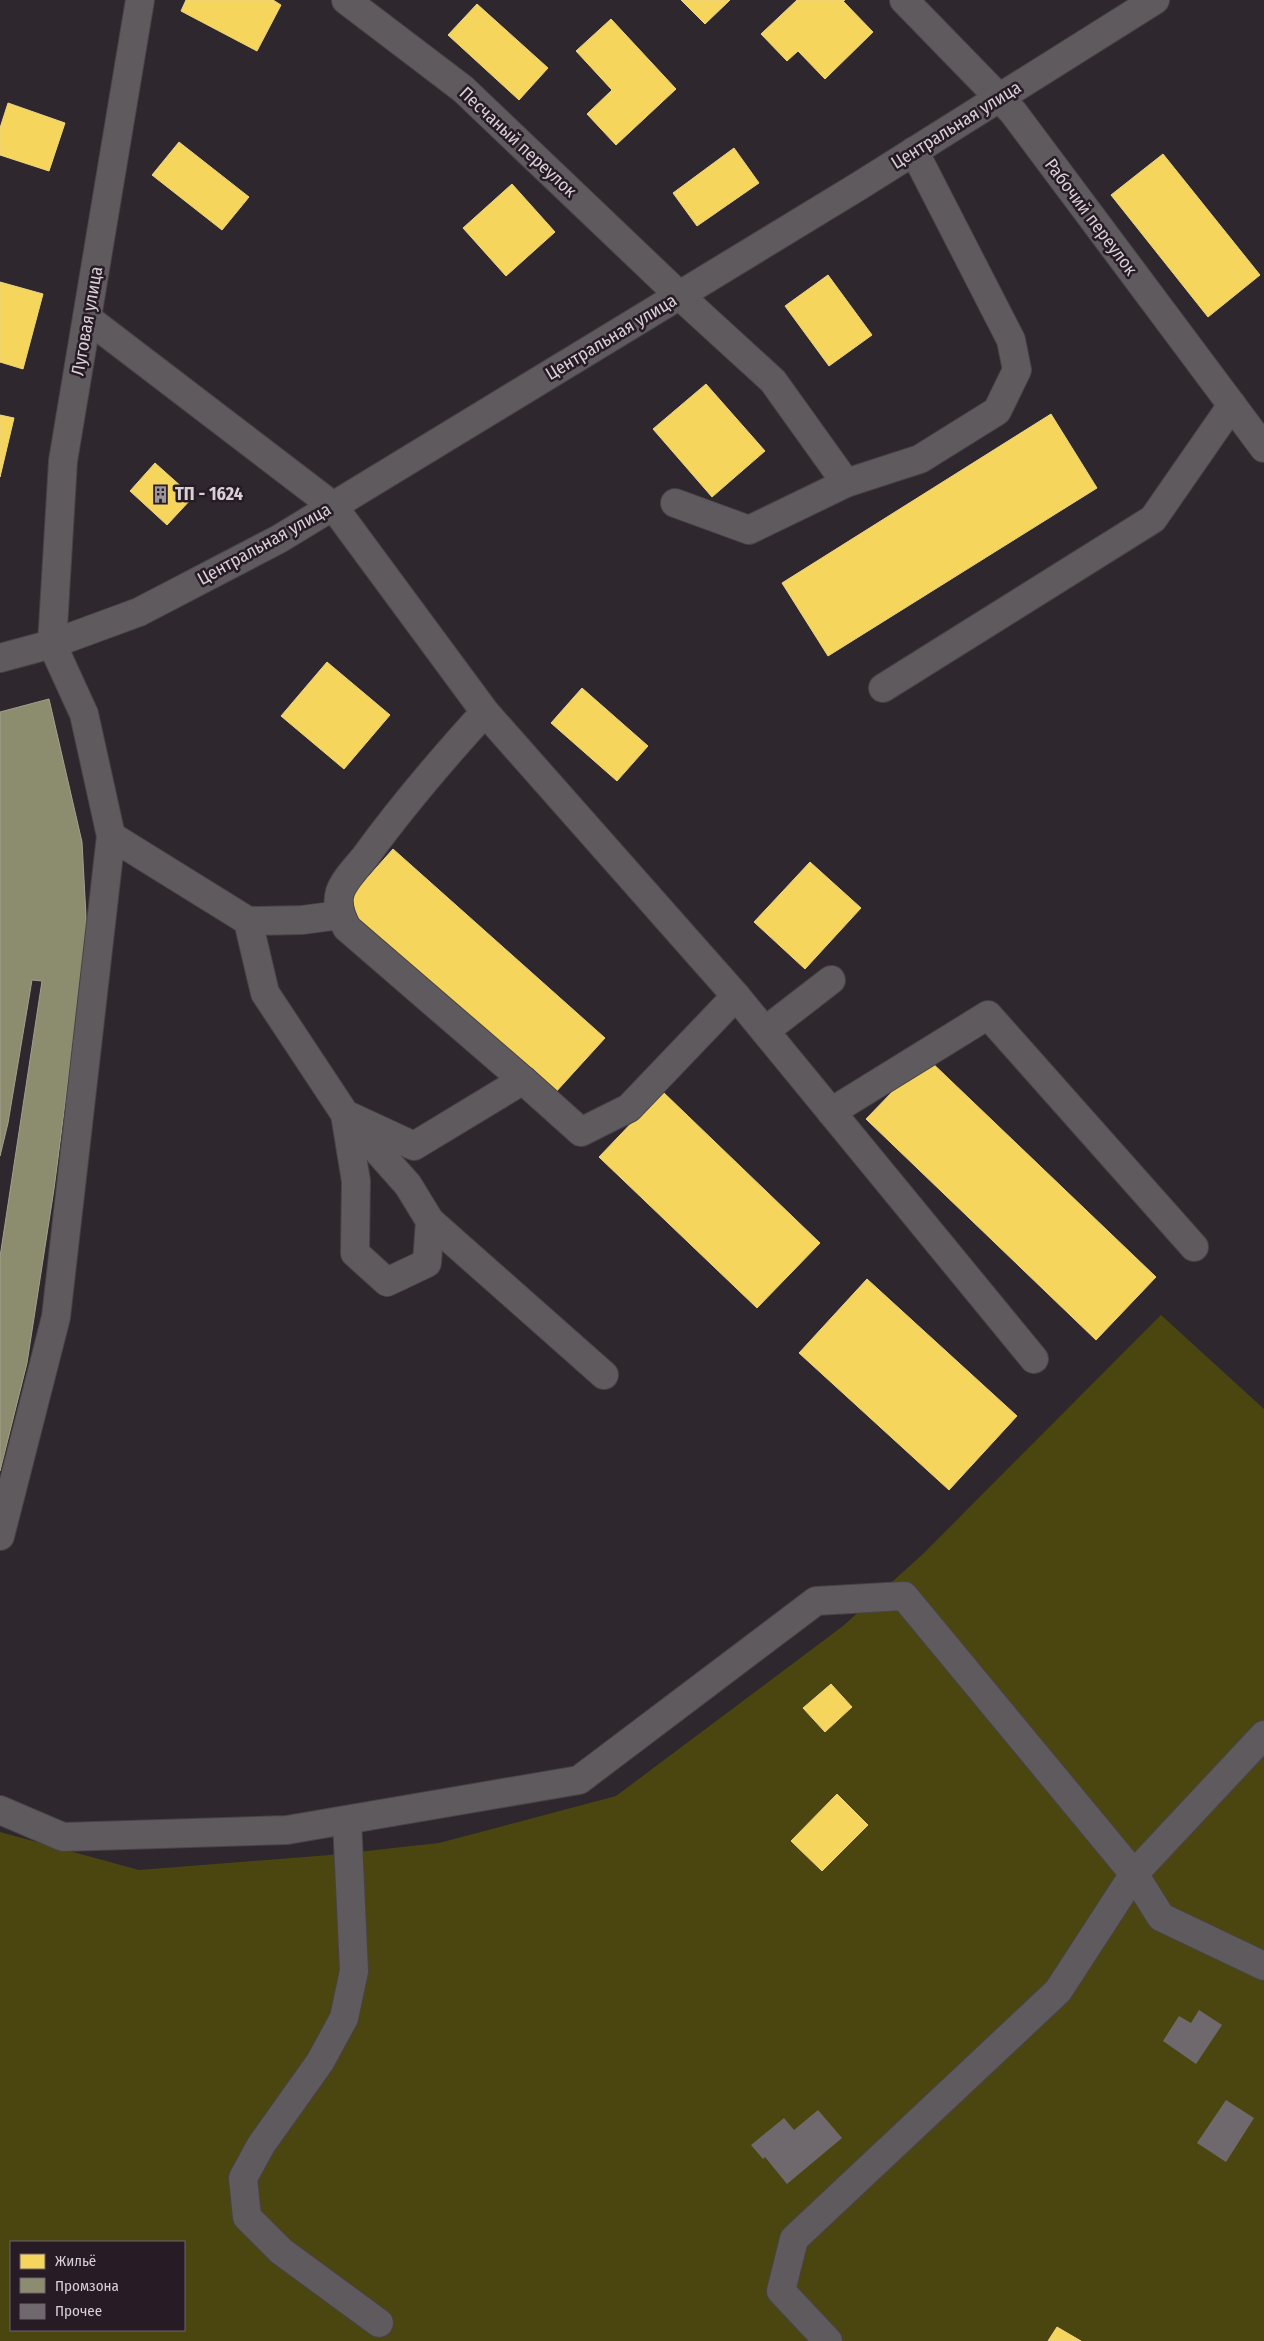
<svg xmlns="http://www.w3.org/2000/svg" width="1264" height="2341" viewBox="0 0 1264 2341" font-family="'Fira Sans Condensed',sans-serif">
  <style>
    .green { fill: #4b4610; fill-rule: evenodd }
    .homes { fill: #f6d55c; stroke: #edd481 }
    .industry { fill: #8c8c6e; stroke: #a3a08e }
    .building { fill: #6f696e }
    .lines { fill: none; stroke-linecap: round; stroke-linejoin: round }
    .minor-casing { stroke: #484347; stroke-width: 30 }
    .minor { stroke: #5e5a5e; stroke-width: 28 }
    .labels { text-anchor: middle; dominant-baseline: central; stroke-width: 5; stroke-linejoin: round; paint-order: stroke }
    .street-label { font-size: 18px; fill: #d8d0d7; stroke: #271b25 }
    .poi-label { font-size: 18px; font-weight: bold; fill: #d8d0d7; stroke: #271b25; text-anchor: start }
  </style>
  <rect width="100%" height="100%" fill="#2e272d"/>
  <path class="green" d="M 1161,1315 L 1264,1409 L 1264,2341 L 0,2341 L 0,1832 L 139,1870 L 330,1855 L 439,1843 L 616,1796 L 843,1626 L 923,1554 ZM 11,2242 L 184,2242 L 184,2330 L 11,2330 Z"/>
  <g class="homes">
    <polygon points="186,0 273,0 281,5 257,51 181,11"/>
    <polygon points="681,0 730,0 705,24"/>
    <polygon points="797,0 845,0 843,1 873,32 825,79 798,51 787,61 761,34"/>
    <polygon points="477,4 548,68 519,100 448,35"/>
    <polygon points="611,19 676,89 616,145 587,114 612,90 576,51"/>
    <polygon points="8,103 65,123 49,171 0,155 0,128"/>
    <polygon points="179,142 249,197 222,230 152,175"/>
    <polygon points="734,148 759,183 697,226 673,193"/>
    <polygon points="1163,154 1260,275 1208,317 1111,195"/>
    <polygon points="512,184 555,232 506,276 463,228"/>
    <polygon points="828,275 872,335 829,366 785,306"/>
    <polygon points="0,282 43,294 23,369 0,362"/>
    <polygon points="706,384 765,451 712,497 653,429"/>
    <polygon points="1051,414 1097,488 828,656 782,583"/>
    <polygon points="0,415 14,418 0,477"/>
    <polygon points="155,463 193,497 167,525 130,491"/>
    <polygon points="327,662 390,715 344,769 281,716"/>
    <polygon points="582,688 648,746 617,781 551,723"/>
    <polygon points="393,849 605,1038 554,1094 343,905"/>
    <polygon points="810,862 861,908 805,969 754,922"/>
    <polygon points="926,1057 1156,1277 1096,1340 866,1119"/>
    <polygon points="662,1091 820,1243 757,1308 599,1157"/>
    <polygon points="867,1279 1017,1416 949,1490 799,1353"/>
    <polygon points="831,1684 852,1707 825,1732 803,1708"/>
    <polygon points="837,1794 868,1825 822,1871 791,1841"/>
    <polygon points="1057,2327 1081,2341 1048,2341"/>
  </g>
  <polygon class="industry" points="49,699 82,842 87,935 54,1189 27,1363 0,1471 0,1257 42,981 32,980 8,1123 0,1156 0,712"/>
  <g class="building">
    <polygon points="1199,2010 1222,2025 1196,2064 1163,2041 1179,2016 1191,2023"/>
    <polygon points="1226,2100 1254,2118 1226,2162 1197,2143"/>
    <polygon points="818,2110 842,2138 787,2184 765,2157 763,2159 751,2145 784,2118 794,2130"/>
  </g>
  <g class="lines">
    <defs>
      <g id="minor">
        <polyline points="346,0 463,89 679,295 773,381 846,483 749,530 675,503"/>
        <polyline points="904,0 1013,112 1264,448"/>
        <polyline points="87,318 333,506 485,712 736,996 1034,1359"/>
        <polyline points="846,483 920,459 997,411 1017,370 1011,340 914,151"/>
        <polyline points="0,658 52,644 139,612 279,539 859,186 1155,0"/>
        <polyline points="883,688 1153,519 1232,405"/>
        <path d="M 485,712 C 443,758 402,806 365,857 C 357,867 344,880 340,892 C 336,905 341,917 347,928 L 523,1080"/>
        <polyline points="111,836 248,921 265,993 345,1114 356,1181 355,1253 387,1282 427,1263 430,1221 408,1185 345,1114 414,1146 523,1080 581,1132 629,1108 736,996"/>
        <polyline points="248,921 302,920 340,915"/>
        <polyline points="765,1031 831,980"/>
        <polyline points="831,1112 988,1015 1194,1247"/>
        <polyline points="430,1221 604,1375"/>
        <polyline points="0,1536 56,1317 111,836 84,714 52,644 63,461 140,0"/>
        <polyline points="0,1810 63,1837 287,1830 579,1780 816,1601 904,1596 1134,1874 1161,1917 1264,1966"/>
        <polyline points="347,1820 354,1971 344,2018 320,2062 261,2145 243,2178 247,2217 281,2251 379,2323"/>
        <polyline points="828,2341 781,2291 794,2239 1058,1991 1134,1874 1264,1735"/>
      </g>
    </defs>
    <use href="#minor" class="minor-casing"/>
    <use href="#minor" class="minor"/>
  </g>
  <defs>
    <symbol id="building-bare" viewBox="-9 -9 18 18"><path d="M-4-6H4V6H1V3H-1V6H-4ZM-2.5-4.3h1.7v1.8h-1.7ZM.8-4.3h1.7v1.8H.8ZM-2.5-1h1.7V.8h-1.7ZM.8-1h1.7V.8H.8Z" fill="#9c959c" stroke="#271b25" stroke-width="2.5" paint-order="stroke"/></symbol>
  </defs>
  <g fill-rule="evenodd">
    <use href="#building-bare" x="148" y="482" width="25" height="25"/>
  </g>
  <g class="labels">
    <g class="street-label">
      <text transform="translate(956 125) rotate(-32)">Центральная улица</text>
      <text transform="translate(518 142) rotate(43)">Песчаный переулок</text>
      <text transform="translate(1091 217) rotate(53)">Рабочий переулок</text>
      <text transform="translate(87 321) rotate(-80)">Луговая улица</text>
      <text transform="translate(611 337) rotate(-31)">Центральная улица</text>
      <text transform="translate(264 544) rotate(-29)">Центральная улица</text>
    </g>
    <g class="poi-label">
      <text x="175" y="494">ТП - 1624</text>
    </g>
  </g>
  <rect x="10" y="2241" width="175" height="90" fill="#271b25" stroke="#6e636c"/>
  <rect x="20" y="2254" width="25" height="15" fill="#f6d55c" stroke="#6e636c"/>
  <text x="55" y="2266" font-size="15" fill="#d8d0d7">Жильё</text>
  <rect x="20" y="2278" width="25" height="15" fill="#8c8c6e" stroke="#6e636c"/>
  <text x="55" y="2291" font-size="15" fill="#d8d0d7">Промзона</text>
  <rect x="20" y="2304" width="25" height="15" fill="#6f696e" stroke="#6e636c"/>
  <text x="55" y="2316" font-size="15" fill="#d8d0d7">Прочее</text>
</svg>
